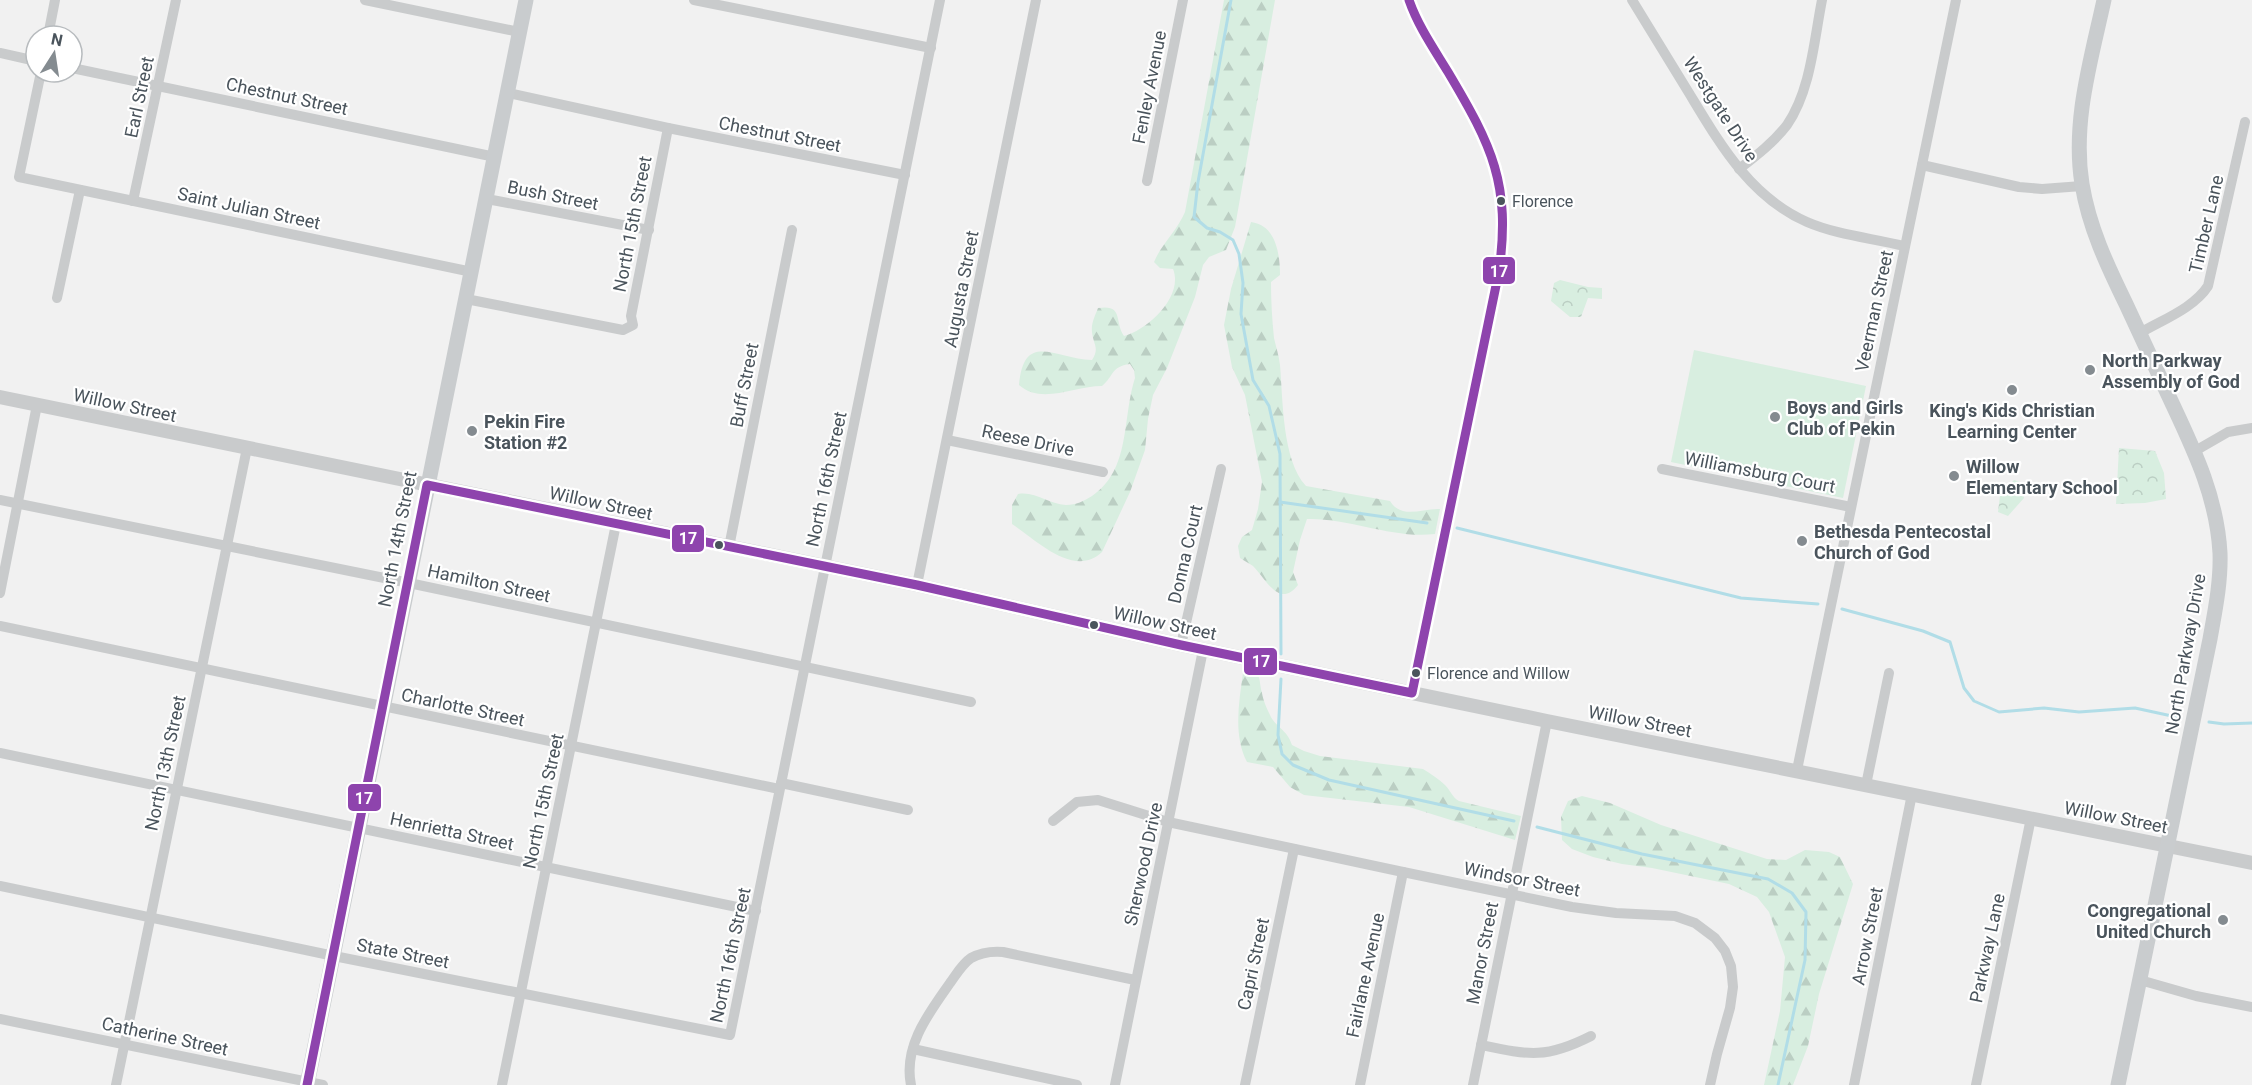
<svg xmlns="http://www.w3.org/2000/svg" width="2252" height="1085" viewBox="0 0 2252 1085" font-family="Roboto,sans-serif">
  <style>
    .forest { fill: url(#forest-firs) }
    .park { fill: url(#park-crowns) }
    .garden { fill: #d8eee0 }
    .lines { fill: none; stroke-linecap: round; stroke-linejoin: round }
    .stream { stroke: #b1dde7; stroke-width: 3 }
    .minor { stroke: #c9cbcc; stroke-width: 10 }
    .tertiary { stroke: #c9cbcc; stroke-width: 14 }
    .secondary { stroke: #c9ccce; stroke-width: 15 }
    .bus-1-casing { stroke: #fff; stroke-width: 14 }
    .bus-1 { stroke: #8e44ad; stroke-width: 9 }
    .bus-dot { fill: #4a545c; stroke: #fff; stroke-width: 2 }
    .poi-dot { fill: #848b90; stroke: #fff; stroke-width: 2 }
    .labels { text-anchor: middle; dominant-baseline: central; stroke-width: 4.5; stroke-linejoin: round; paint-order: stroke }
    .bus-label { font-size: 16px; fill: #4a545c; stroke: #fff; text-anchor: start }
    .street-label { font-size: 18px; fill: #4a545c; stroke: #fff }
    .poi-label { font-size: 18px; font-weight: bold; fill: #4a545c; stroke: #fff; text-anchor: start }
    .line-badge { stroke: #fff; stroke-width: 2 }
    .badge-label { font-size: 16px; text-anchor: middle; font-weight: bold; fill: #fff }
  </style>
  <defs>
    <pattern id="forest-firs" width="22" height="20" patternUnits="userSpaceOnUse" patternTransform="scale(1.5)"><rect width="22" height="20" fill="#d8eee0"/><path d="M5 1l3.5 6h-7zM16 11l3.5 6h-7z" fill="#bbcec3"/></pattern>
    <pattern id="park-crowns" width="20" height="18" patternUnits="userSpaceOnUse" patternTransform="scale(1.5)"><rect width="20" height="18" fill="#d8eee0"/><path d="M2 6a3 3 0 1 1 6 0M12 15a3 3 0 1 1 6 0" fill="none" stroke="#bbcec3"/></pattern>
  </defs>
  <rect width="100%" height="100%" fill="#f1f1f1"/>
  <g class="forest">
    <path d="M 1224,0 L 1275,0 L 1235,227 L 1226,250 L 1209,257 L 1203,265 L 1195,297 L 1167,368 L 1153,395 L 1148,419 L 1145,450 L 1130,492 L 1102,552 C 1074,579 1035,539 1012,524 L 1012,505 L 1018,494 C 1036,491 1048,504 1066,505 C 1076,505 1084,501 1092,496 C 1131,470 1122,418 1135,378 L 1134,370 L 1130,364 C 1110,367 1115,375 1102,386 C 1075,386 1041,405 1019,385 C 1024,330 1055,359 1092,360 C 1100,348 1093,344 1092,332 C 1091,323 1095,316 1098,308 C 1124,304 1114,321 1124,336 C 1148,330 1184,296 1173,269 L 1160,268 L 1154,262 C 1162,243 1177,231 1185,212 Z"/>
    <path d="M 1251,222 C 1276,225 1280,254 1280,275 L 1271,282 C 1271,301 1272,319 1274,338 C 1276,347 1279,356 1280,365 C 1283,400 1282,460 1306,486 L 1390,501 C 1402,520 1422,508 1440,509 L 1435,534 C 1392,539 1351,518 1307,519 L 1300,540 L 1293,572 L 1298,585 C 1279,609 1266,579 1253,566 C 1249,563 1244,561 1240,558 L 1238,546 L 1242,537 L 1252,530 L 1258,509 L 1262,482 L 1245,395 L 1232,367 L 1224,325 L 1231,289 Z"/>
    <path d="M 1245,669 C 1263,673 1258,678 1262,693 C 1263,700 1267,709 1270,715 C 1275,727 1287,729 1292,745 L 1304,751 L 1320,756 L 1423,769 C 1431,774 1439,779 1445,785 C 1451,791 1452,797 1459,801 L 1521,816 L 1515,840 L 1409,807 L 1304,795 L 1290,787 L 1273,767 L 1247,762 C 1233,735 1239,702 1243,673 Z"/>
    <polygon points="1582,796 1610,803 1661,825 1767,859 1786,860 1805,850 1829,852 1840,857 1853,884 1819,994 1808,1046 1793,1085 1764,1085 1780,1011 1785,957 1769,912 1757,897 1729,884 1652,868 1622,864 1593,857 1572,849 1562,840 1561,817 1568,801"/>
  </g>
  <g class="park">
    <polygon points="1560,280 1588,287 1602,288 1602,299 1588,298 1581,317 1570,317 1551,301 1554,283"/>
    <polygon points="2119,448 2155,451 2164,473 2166,499 2145,503 2116,504"/>
    <polygon points="2014,480 2020,482 2024,498 2008,516 1998,512 2000,496"/>
  </g>
  <polygon class="garden" points="1694,350 1866,386 1843,498 1671,462"/>
  <g class="lines">
    <g class="stream">
      <polyline points="1231,0 1198,182 1194,217 1207,228 1220,232 1233,240 1239,254 1243,283 1241,314 1253,380 1269,406 1280,454 1281,654"/>
      <polyline points="1280,502 1427,523"/>
      <polyline points="1457,528 1741,598 1818,604"/>
      <polyline points="1842,609 1923,631 1950,642 1964,688 1974,701 1999,712 2044,708 2079,712 2135,708 2181,718"/>
      <polyline points="1281,679 1278,735 1282,754 1293,765 1329,780 1514,821"/>
      <polyline points="2209,722 2224,724 2252,723"/>
      <polyline points="1537,827 1642,854 1768,879 1792,893 1806,912 1805,960 1778,1085"/>
    </g>
    <g class="minor">
      <polyline points="365,0 519,32"/>
      <polyline points="694,0 931,48"/>
      <path d="M 1409,0 C 1417,25 1432,47 1446,69 C 1489,140 1515,184 1499,271 L 1412,693"/>
      <path d="M 1632,0 C 1651,31 1670,62 1689,93 C 1720,144 1750,197 1807,222 C 1837,235 1872,238 1904,246"/>
      <polyline points="48,36 55,0"/>
      <polyline points="0,53 36,61"/>
      <polyline points="72,68 495,157"/>
      <polyline points="41,72 19,177 472,272"/>
      <polyline points="508,93 668,128 905,175"/>
      <polyline points="1922,165 2019,187 2042,189 2082,186"/>
      <path d="M 1739,169 C 1756,156 1774,142 1787,125 C 1811,90 1814,40 1822,0"/>
      <polyline points="1147,181 1183,0"/>
      <polyline points="487,199 649,230"/>
      <polyline points="133,201 176,0"/>
      <polyline points="57,298 80,190"/>
      <polyline points="466,299 623,330 633,325 631,316 668,128"/>
      <path d="M 2140,333 C 2162,320 2194,308 2208,286 L 2245,122"/>
      <polyline points="947,440 1103,472"/>
      <polyline points="2195,451 2228,432 2252,428"/>
      <polyline points="1662,469 1851,507"/>
      <polyline points="0,500 409,583 971,702"/>
      <polyline points="729,547 792,230"/>
      <polyline points="917,585 1036,0"/>
      <polyline points="0,593 37,405"/>
      <polyline points="0,626 779,789"/>
      <polyline points="1181,645 1221,469"/>
      <polyline points="0,753 756,911"/>
      <polyline points="1797,770 1956,0"/>
      <polyline points="781,783 908,810"/>
      <polyline points="1866,785 1889,673"/>
      <polyline points="1053,821 1077,802 1098,800 1168,822 1403,872 1572,907 1616,913 1675,916 1695,923 1715,938 1725,951 1731,966 1733,987 1730,1008 1717,1054 1710,1085"/>
      <polyline points="0,886 334,956 730,1035 940,0"/>
      <polyline points="2140,980 2196,996 2252,1007"/>
      <polyline points="0,1019 323,1085"/>
      <path d="M 1481,1045 C 1529,1055 1546,1059 1591,1036"/>
      <polyline points="913,1049 1077,1085"/>
      <polyline points="116,1085 247,448"/>
      <polyline points="502,1085 616,524"/>
      <path d="M 911,1085 C 903,1046 929,1013 950,983 C 956,975 962,964 971,958 C 982,952 991,951 1003,952 L 1135,980"/>
      <polyline points="1115,1085 1203,650"/>
      <polyline points="1245,1085 1294,849"/>
      <polyline points="1360,1085 1403,872"/>
      <polyline points="1473,1085 1547,721"/>
      <polyline points="1854,1085 1912,794"/>
      <polyline points="1976,1085 2031,818"/>
    </g>
    <polyline class="tertiary" points="0,397 917,585 1181,645 1547,721 2252,863"/>
    <g class="secondary">
      <path d="M 2104,0 C 2091,60 2072,122 2082,184 C 2089,227 2107,265 2126,304 C 2141,337 2157,370 2172,403 C 2195,452 2217,498 2220,553 C 2221,582 2215,611 2210,639 L 2118,1085"/>
      <polyline points="307,1085 526,0"/>
    </g>
    <defs>
      <path id="bus-1" d="M 307,1085 L 427,485 L 917,585 L 1181,645 L 1412,693 L 1499,271 C 1511,184 1492,146 1448,72 C 1434,49 1418,26 1409,0"/>
    </defs>
    <use href="#bus-1" class="bus-1-casing"/>
    <use href="#bus-1" class="bus-1"/>
  </g>
  <g class="bus-dot">
    <circle cx="1501" cy="201" r="5"/>
    <circle cx="719" cy="545" r="5"/>
    <circle cx="1094" cy="625" r="5"/>
    <circle cx="1416" cy="673" r="5"/>
  </g>
  <g class="poi-dot">
    <circle cx="2090" cy="370" r="6"/>
    <circle cx="2012" cy="390" r="6"/>
    <circle cx="1775" cy="417" r="6"/>
    <circle cx="472" cy="431" r="6"/>
    <circle cx="1954" cy="476" r="6"/>
    <circle cx="1802" cy="541" r="6"/>
    <circle cx="2223" cy="920" r="6"/>
  </g>
  <g class="labels">
    <g class="bus-label">
      <text x="1512" y="201">Florence</text>
      <text x="1427" y="673">Florence and Willow</text>
    </g>
    <g class="street-label">
      <text transform="translate(1149 87) rotate(-79)">Fenley Avenue</text>
      <text transform="translate(287 96) rotate(12)">Chestnut Street</text>
      <text transform="translate(139 97) rotate(-78)">Earl Street</text>
      <text transform="translate(1721 109) rotate(57)">Westgate Drive</text>
      <text transform="translate(780 134) rotate(11)">Chestnut Street</text>
      <text transform="translate(553 195) rotate(11)">Bush Street</text>
      <text transform="translate(249 208) rotate(12)">Saint Julian Street</text>
      <text transform="translate(632 224) rotate(-79)">North 15th Street</text>
      <text transform="translate(2206 224) rotate(-77)">Timber Lane</text>
      <text transform="translate(961 289) rotate(-79)">Augusta Street</text>
      <text transform="translate(1874 311) rotate(-78)">Veerman Street</text>
      <text transform="translate(744 385) rotate(-79)">Buff Street</text>
      <text transform="translate(125 405) rotate(12)">Willow Street</text>
      <text transform="translate(1028 440) rotate(12)">Reese Drive</text>
      <text transform="translate(1760 472) rotate(11)">Williamsburg Court</text>
      <text transform="translate(826 479) rotate(-78)">North 16th Street</text>
      <text transform="translate(601 503) rotate(12)">Willow Street</text>
      <text transform="translate(397 539) rotate(-79)">North 14th Street</text>
      <text transform="translate(1185 554) rotate(-77)">Donna Court</text>
      <text transform="translate(489 583) rotate(12)">Hamilton Street</text>
      <text transform="translate(1165 623) rotate(12)">Willow Street</text>
      <text transform="translate(2185 654) rotate(-80)">North Parkway Drive</text>
      <text transform="translate(463 707) rotate(12)">Charlotte Street</text>
      <text transform="translate(1640 721) rotate(11)">Willow Street</text>
      <text transform="translate(165 763) rotate(-78)">North 13th Street</text>
      <text transform="translate(543 801) rotate(-78)">North 15th Street</text>
      <text transform="translate(2116 817) rotate(11)">Willow Street</text>
      <text transform="translate(452 831) rotate(12)">Henrietta Street</text>
      <text transform="translate(1143 864) rotate(-78)">Sherwood Drive</text>
      <text transform="translate(1522 879) rotate(11)">Windsor Street</text>
      <text transform="translate(1867 936) rotate(-79)">Arrow Street</text>
      <text transform="translate(1987 948) rotate(-78)">Parkway Lane</text>
      <text transform="translate(403 953) rotate(11)">State Street</text>
      <text transform="translate(1482 953) rotate(-79)">Manor Street</text>
      <text transform="translate(730 955) rotate(-78)">North 16th Street</text>
      <text transform="translate(1253 964) rotate(-78)">Capri Street</text>
      <text transform="translate(1365 975) rotate(-78)">Fairlane Avenue</text>
      <text transform="translate(165 1036) rotate(12)">Catherine Street</text>
    </g>
    <g class="poi-label">
      <text x="2102" y="360">North Parkway<tspan x="2102" dy="21">Assembly of God</tspan></text>
      <text x="1787" y="407">Boys and Girls<tspan x="1787" dy="21">Club of Pekin</tspan></text>
      <text x="2012" y="410" text-anchor="middle">King's Kids Christian<tspan x="2012" dy="21">Learning Center</tspan></text>
      <text x="484" y="421">Pekin Fire<tspan x="484" dy="21">Station #2</tspan></text>
      <text x="1966" y="466">Willow<tspan x="1966" dy="21">Elementary School</tspan></text>
      <text x="1814" y="531">Bethesda Pentecostal<tspan x="1814" dy="21">Church of God</tspan></text>
      <text x="2211" y="910" text-anchor="end">Congregational<tspan x="2211" dy="21">United Church</tspan></text>
    </g>
  </g>
  <g class="line-badge">
    <rect x="1482" y="256" width="34" height="29" rx="6" fill="#8e44ad"/>
    <rect x="671" y="524" width="34" height="29" rx="6" fill="#8e44ad"/>
    <rect x="1243" y="647" width="35" height="29" rx="6" fill="#8e44ad"/>
    <rect x="347" y="783" width="35" height="29" rx="6" fill="#8e44ad"/>
  </g>
  <g class="badge-label">
    <text x="1499" y="277">17</text>
    <text x="688" y="544">17</text>
    <text x="1261" y="667">17</text>
    <text x="364" y="804">17</text>
  </g>
  <g transform="translate(54 54) rotate(12)"><circle r="28" fill="#ffffff" stroke="#b7bbbe" stroke-width="1.5"/>
  <path d="M0-4.5L10 22L0 15L-10 22Z" fill="#848b90"/>
  <text y="-9" font-size="16" font-weight="bold" text-anchor="middle" fill="#4a545c">N</text>
  </g>
</svg>
